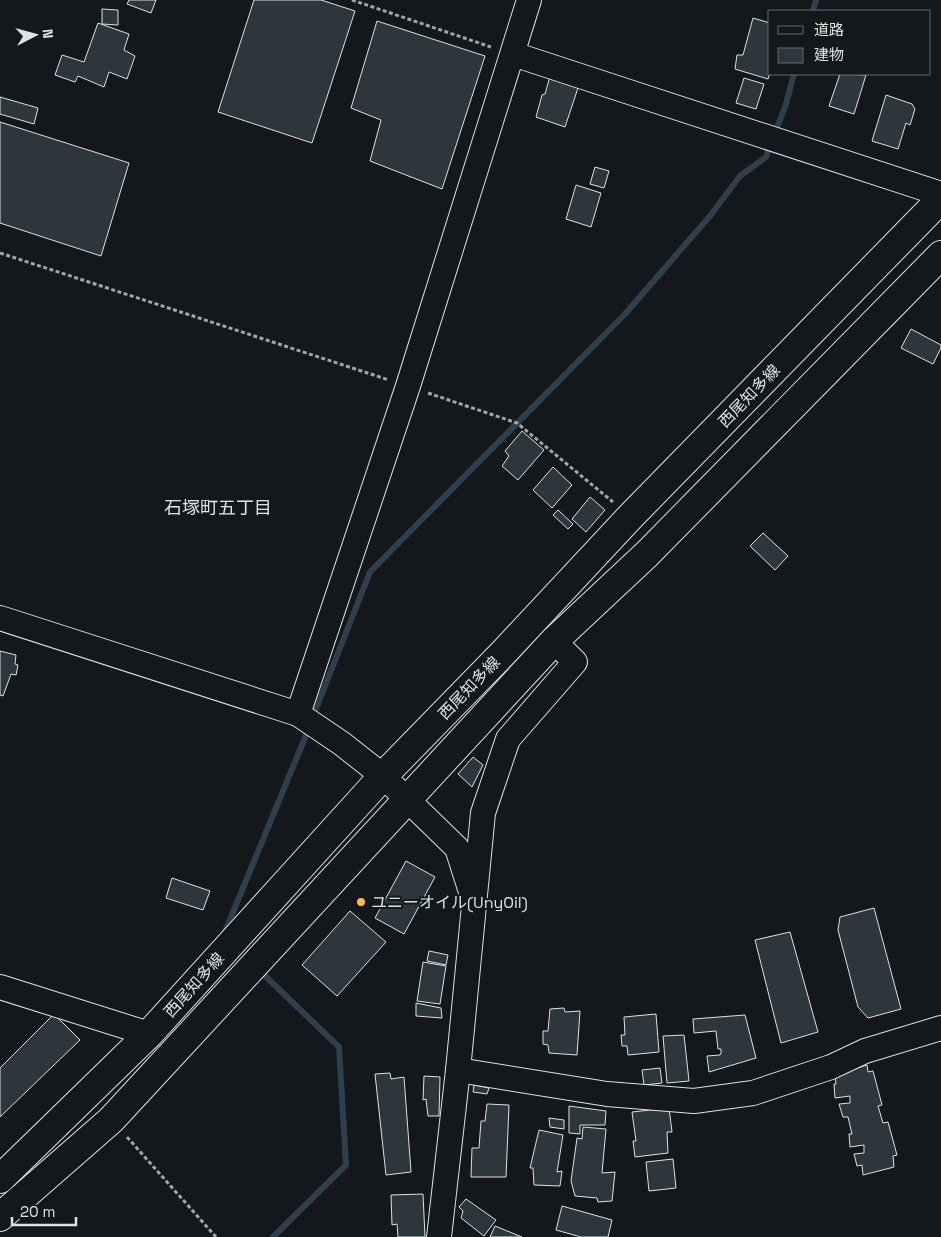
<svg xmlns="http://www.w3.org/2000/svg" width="941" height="1237" viewBox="0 0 941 1237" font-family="'Space Grotesk','Noto Sans JP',sans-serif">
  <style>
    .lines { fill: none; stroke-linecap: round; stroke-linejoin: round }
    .stream { stroke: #2f3f4d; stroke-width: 6 }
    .building { fill: #2c363c; stroke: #d8e6dc }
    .minor-casing { stroke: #d8e6dc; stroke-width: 26 }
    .major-casing { stroke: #d8e6dc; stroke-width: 30 }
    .path { stroke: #9da8a2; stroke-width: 3; stroke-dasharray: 4 2.5; stroke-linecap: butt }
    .minor { stroke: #14181c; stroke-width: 24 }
    .major { stroke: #14181c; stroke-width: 28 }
    .poi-dot { fill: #ffb74d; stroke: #14181c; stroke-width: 2 }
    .labels { text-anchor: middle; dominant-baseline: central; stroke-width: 4; stroke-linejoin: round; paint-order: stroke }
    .street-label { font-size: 16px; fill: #d8e6dc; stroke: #14181c }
    .poi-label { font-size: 16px; fill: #d8e6dc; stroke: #14181c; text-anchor: start }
    .neighbourhood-label { font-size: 18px; fill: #d8e6dc; stroke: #14181c }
  </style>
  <rect width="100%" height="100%" fill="#14181c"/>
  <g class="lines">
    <g class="stream">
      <polyline points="813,11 816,0"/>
      <polyline points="312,719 370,572 625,314 710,216 740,176 766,157 786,104 794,74"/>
      <polyline points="224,934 309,728"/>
      <polyline points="259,970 339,1047 346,1165 273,1237"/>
    </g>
  </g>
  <g class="building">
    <polygon points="129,0 156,0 151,13 127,4"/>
    <polygon points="254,0 321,0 355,11 312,143 218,112"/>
    <polygon points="102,9 118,10 118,25 102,24"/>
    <polygon points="753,18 770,23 770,73 768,79 735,69 737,55 743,55"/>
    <polygon points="377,21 485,56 442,189 370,161 381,120 351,108"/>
    <polygon points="98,23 129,34 124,50 135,56 127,79 109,72 104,87 78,76 75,82 55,75 62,55 84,62"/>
    <polygon points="552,69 581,79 565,127 536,117 542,95 545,94"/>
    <polygon points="840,74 866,75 854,114 829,106"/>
    <polygon points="744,78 764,84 756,109 736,103"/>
    <polygon points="886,95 912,104 915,109 910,125 906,123 898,149 872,141"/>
    <polygon points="0,97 38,108 34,124 0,114"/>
    <polygon points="0,122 129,163 101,256 0,223"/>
    <polygon points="595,167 609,171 604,188 590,184"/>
    <polygon points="576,185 601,193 591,227 566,219"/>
    <polygon points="911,329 941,345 941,348 933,364 901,348"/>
    <polygon points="522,431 544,450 518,480 502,466 509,456 505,451"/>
    <polygon points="553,467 572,485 552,508 533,490"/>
    <polygon points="590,497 605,510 586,532 572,519"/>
    <polygon points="558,510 573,524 568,529 553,515"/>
    <polygon points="763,533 788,556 775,570 750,546"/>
    <polygon points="0,651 16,655 15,664 18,665 16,675 11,674 3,696 0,695"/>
    <polygon points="473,757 483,765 472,787 458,774"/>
    <polygon points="406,861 435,877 404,934 375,918"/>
    <polygon points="172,878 210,891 203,910 166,898"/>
    <polygon points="874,908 901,1009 868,1018 858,1007 838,930 840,917"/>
    <polygon points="350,911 386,942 337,996 302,965"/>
    <polygon points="790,932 818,1032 781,1043 755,940"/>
    <polygon points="429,951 448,955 446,965 427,961"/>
    <polygon points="423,962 446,966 440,1004 417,1001"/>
    <polygon points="416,1003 441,1008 442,1018 416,1016"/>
    <polygon points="564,1008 565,1012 580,1011 577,1055 549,1053 548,1045 543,1044 543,1031 548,1031 550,1009"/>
    <polygon points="54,1014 80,1040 0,1117 0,1068"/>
    <polygon points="656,1014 659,1052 628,1055 627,1046 622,1046 621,1035 625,1035 624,1017"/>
    <polygon points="745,1015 756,1058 709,1072 707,1056 720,1055 721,1053 721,1049 718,1049 716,1031 694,1033 693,1019"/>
    <polygon points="684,1035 689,1081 667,1083 663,1036"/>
    <polygon points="867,1065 868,1072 873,1071 882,1105 878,1106 883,1123 888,1122 897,1155 893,1156 894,1167 863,1175 862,1165 857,1166 854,1154 864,1153 864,1145 850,1147 849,1134 852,1134 848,1117 843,1117 839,1104 850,1103 850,1096 835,1098 834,1084 836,1084 835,1075"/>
    <polygon points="660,1068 662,1083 644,1085 642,1070"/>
    <polygon points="390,1073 391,1079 404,1077 411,1172 386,1175 375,1074"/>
    <polygon points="424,1076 440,1077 439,1116 428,1116 426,1099 423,1100"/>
    <polygon points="474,1085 489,1088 487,1094 473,1092"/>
    <polygon points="487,1104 509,1105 506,1177 471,1177 472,1148 479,1148 481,1121 485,1121"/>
    <polygon points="569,1106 606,1111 605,1125 580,1125 580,1134 569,1133"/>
    <polygon points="669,1108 672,1132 667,1132 668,1153 635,1157 633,1141 636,1141 632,1112"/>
    <polygon points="549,1118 564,1120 564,1129 550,1127"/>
    <polygon points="583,1127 606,1129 602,1173 615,1172 612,1201 598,1202 597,1198 575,1196 571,1181 577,1138 582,1139"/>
    <polygon points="539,1130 563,1135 557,1172 562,1171 560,1186 534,1185 533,1168 530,1168"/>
    <polygon points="673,1159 676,1188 649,1191 646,1162"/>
    <polygon points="423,1194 425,1237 398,1237 397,1224 392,1225 391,1195"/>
    <polygon points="466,1199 496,1220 484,1236 461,1218 463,1211 459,1207"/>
    <polygon points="562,1206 612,1220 608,1237 581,1237 556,1230"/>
    <polygon points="495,1226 522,1237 490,1237"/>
  </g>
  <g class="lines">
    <defs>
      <g id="minor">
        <polyline points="513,54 941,194"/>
        <polyline points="0,618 298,714 341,743 383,776 457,848 472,895"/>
        <polyline points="298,714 408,386 529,0"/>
        <polyline points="0,987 149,1034"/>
        <polyline points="458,1070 607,1094 694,1101 753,1093 831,1067 865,1051 941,1028"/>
        <polyline points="439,1237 458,1070 483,813 508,739 575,662 554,641"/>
      </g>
      <g id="major">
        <polyline points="0,1179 149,1034 383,776 504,652 631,516 941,199"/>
        <polyline points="0,1217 111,1120 554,641 647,554 941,255"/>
      </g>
    </defs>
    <use href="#minor" class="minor-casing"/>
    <use href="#major" class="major-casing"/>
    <g class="path">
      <polyline points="352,0 491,47"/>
      <polyline points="0,253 389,380"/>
      <polyline points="428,393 517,423 613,502"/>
      <polyline points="127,1137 216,1237"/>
    </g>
    <use href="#minor" class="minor"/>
    <use href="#major" class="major"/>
  </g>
  <circle class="poi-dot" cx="361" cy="902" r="5"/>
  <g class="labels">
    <g class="street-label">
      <text transform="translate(749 396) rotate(-46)">西尾知多線</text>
      <text transform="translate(469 688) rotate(-46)">西尾知多線</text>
      <text transform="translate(194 985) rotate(-48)">西尾知多線</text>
    </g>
    <g class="poi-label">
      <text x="371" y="902">ユニーオイル(UnyOil)</text>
    </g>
    <g class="neighbourhood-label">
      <text x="218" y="507">石塚町五丁目</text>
    </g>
  </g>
  <rect x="768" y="10" width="162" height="65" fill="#14181c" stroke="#626a69"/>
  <rect x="778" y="26" width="25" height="8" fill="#14181c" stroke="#626a69"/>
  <text x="814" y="35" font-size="15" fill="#d8e6dc">道路</text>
  <rect x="778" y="48" width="25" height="15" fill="#2c363c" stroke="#626a69"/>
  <text x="814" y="60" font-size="15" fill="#d8e6dc">建物</text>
  <g transform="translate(35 35) rotate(84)" stroke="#14181c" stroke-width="4" paint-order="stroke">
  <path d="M0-4L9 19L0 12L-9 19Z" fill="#d8e6dc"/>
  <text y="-8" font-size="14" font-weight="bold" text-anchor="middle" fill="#d8e6dc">N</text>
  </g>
  <path d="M12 1217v8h64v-8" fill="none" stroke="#d8e6dc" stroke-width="2.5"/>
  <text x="20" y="1217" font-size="15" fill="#d8e6dc" stroke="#14181c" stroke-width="4" paint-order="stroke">20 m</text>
</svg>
